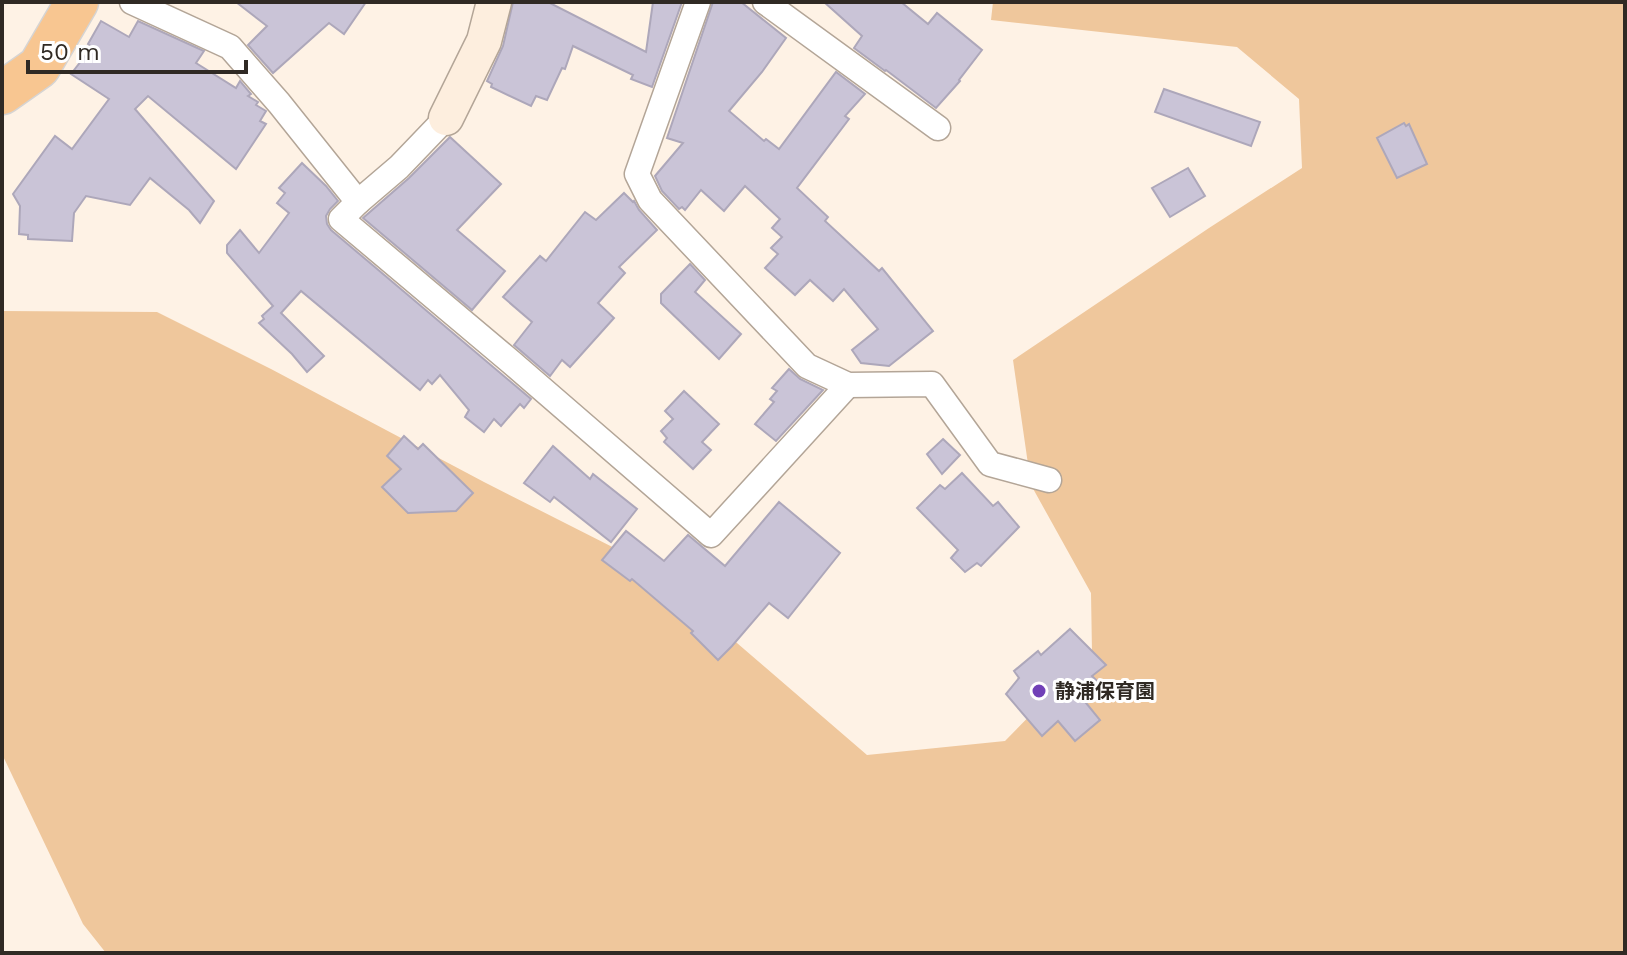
<svg xmlns="http://www.w3.org/2000/svg" width="1627" height="955" viewBox="0 0 1627 955" font-family="'Work Sans','Noto Sans JP',sans-serif">
  <style>
    .green { fill: #efc79c }
    .building { fill: #cac4d7; stroke: #ada7ba; stroke-width: 2 }
    .lines { fill: none; stroke-linecap: round; stroke-linejoin: round }
    .street-casing { stroke: #b3a597; stroke-width: 27 }
    .secondary-casing { stroke: #b3a597; stroke-width: 37 }
    .highway-casing { stroke: #d6d4d3; stroke-width: 45 }
    .street { stroke: #fff; stroke-width: 24 }
    .secondary { stroke: #fdeede; stroke-width: 34 }
    .highway { stroke: #f8c691; stroke-width: 42 }
    .poi-dot { fill: #7140b7; stroke: #fff; stroke-width: 3 }
    .labels { text-anchor: middle; dominant-baseline: central; stroke-width: 6; stroke-linejoin: round; paint-order: stroke }
    .poi-label { font-size: 20px; font-weight: bold; fill: #302a24; stroke: #fff; text-anchor: start }
  </style>
  <rect width="100%" height="100%" fill="#fef2e5"/>
  <polygon class="green" points="993,2 1625,2 1625,953 106,953 83,924 2,754 2,311 157,312 271,369 484,482 644,563 867,755 1005,741 1092,652 1091,593 1031,485 1013,360 1209,228 1302,168 1299,99 1237,47 991,20"/>
  <g class="building">
    <polygon points="236,2 366,2 344,34 329,23 273,73 248,45 267,26"/>
    <polygon points="513,2 548,2 646,52 653,2 682,2 652,87 631,79 633,75 573,46 565,69 562,68 547,100 536,96 531,106 491,87 492,84 487,81 503,46"/>
    <polygon points="713,2 741,2 786,38 762,72 729,111 764,141 766,139 779,149 836,72 865,94 845,116 849,119 797,188 828,217 825,221 879,271 882,268 933,331 889,366 861,363 852,350 878,329 844,289 833,301 810,280 795,295 765,268 778,254 771,248 782,237 772,228 780,219 745,186 724,211 701,190 685,210 682,207 679,209 662,191 655,176 683,143 667,138"/>
    <polygon points="824,2 901,2 928,24 937,13 982,50 959,80 960,81 936,108 886,70 885,71 854,48 862,36"/>
    <polygon points="101,21 129,37 138,21 204,51 196,63 236,88 240,81 251,94 248,96 258,102 256,105 266,111 260,121 266,124 236,169 148,96 135,109 214,201 200,223 189,210 150,178 130,205 86,196 74,213 72,241 28,239 28,235 19,234 20,206 13,194 55,136 72,149 109,99 71,74 92,47 88,44"/>
    <polygon points="1164,89 1260,122 1251,146 1155,112"/>
    <polygon points="1404,123 1406,126 1409,124 1427,164 1397,178 1377,138"/>
    <polygon points="450,137 501,184 457,230 505,271 472,310 363,218 409,178"/>
    <polygon points="302,163 326,186 338,201 330,209 326,216 327,224 331,230 531,399 524,408 520,404 501,426 494,419 484,432 465,417 469,410 440,375 432,384 428,380 420,390 301,291 281,313 324,356 307,372 292,354 259,323 264,319 262,316 273,306 227,253 227,245 240,230 259,253 289,213 277,203 285,193 279,188"/>
    <polygon points="1188,168 1205,196 1170,217 1152,188"/>
    <polygon points="624,193 633,202 634,201 639,210 657,230 619,267 625,273 598,303 614,318 570,367 562,360 550,376 514,345 532,322 503,297 540,256 546,261 585,212 596,220"/>
    <polygon points="690,264 705,280 695,292 741,334 719,359 661,303 661,294"/>
    <polygon points="789,369 800,379 823,390 776,441 755,424 774,402 770,399 777,391 772,388"/>
    <polygon points="684,391 719,424 702,442 711,450 693,469 664,442 667,438 661,431 673,419 665,411"/>
    <polygon points="404,436 418,449 423,444 473,493 456,511 408,513 382,487 401,469 387,456"/>
    <polygon points="943,439 960,455 942,474 927,454"/>
    <polygon points="553,446 590,479 593,474 637,509 611,542 554,497 550,502 524,483"/>
    <polygon points="962,473 993,506 998,502 1019,527 981,566 977,563 965,572 951,558 958,550 917,508 940,485 945,489"/>
    <polygon points="779,502 840,553 788,618 769,603 732,646 718,660 691,633 693,631 632,579 630,581 602,560 626,531 664,561 688,535 725,566"/>
    <polygon points="1070,629 1106,665 1092,676 1099,683 1082,698 1100,720 1075,741 1058,721 1042,736 1006,694 1019,678 1014,671 1038,651 1041,655"/>
  </g>
  <g class="lines">
    <defs>
      <g id="street">
        <polyline points="132,2 230,47 279,103 358,202 341,219 511,362 711,535 848,385"/>
        <polyline points="698,2 637,174 650,200 807,366 848,385 932,384 990,464 1049,480"/>
        <polyline points="765,2 938,128"/>
        <polyline points="358,202 399,167 446,118"/>
      </g>
      <polyline id="secondary" points="446,118 484,41 494,2"/>
      <polyline id="highway" points="2,93 39,67 77,2"/>
    </defs>
    <use href="#street" class="street-casing"/>
    <use href="#secondary" class="secondary-casing"/>
    <use href="#highway" class="highway-casing"/>
    <use href="#street" class="street"/>
    <use href="#secondary" class="secondary"/>
    <use href="#highway" class="highway"/>
  </g>
  <circle class="poi-dot" cx="1039" cy="691" r="8"/>
  <g class="labels">
    <g class="poi-label">
      <text x="1055" y="691">静浦保育園</text>
    </g>
  </g>
  <rect width="1627" height="955" fill="none" stroke="#302a24" stroke-width="8"/>
  <path d="M28 60v12h218v-12" fill="none" stroke="#302a24" stroke-width="4"/>
  <text x="40" y="60" font-size="24" fill="#302a24" stroke="#ffffff" stroke-width="6" paint-order="stroke">50 m</text>
</svg>
